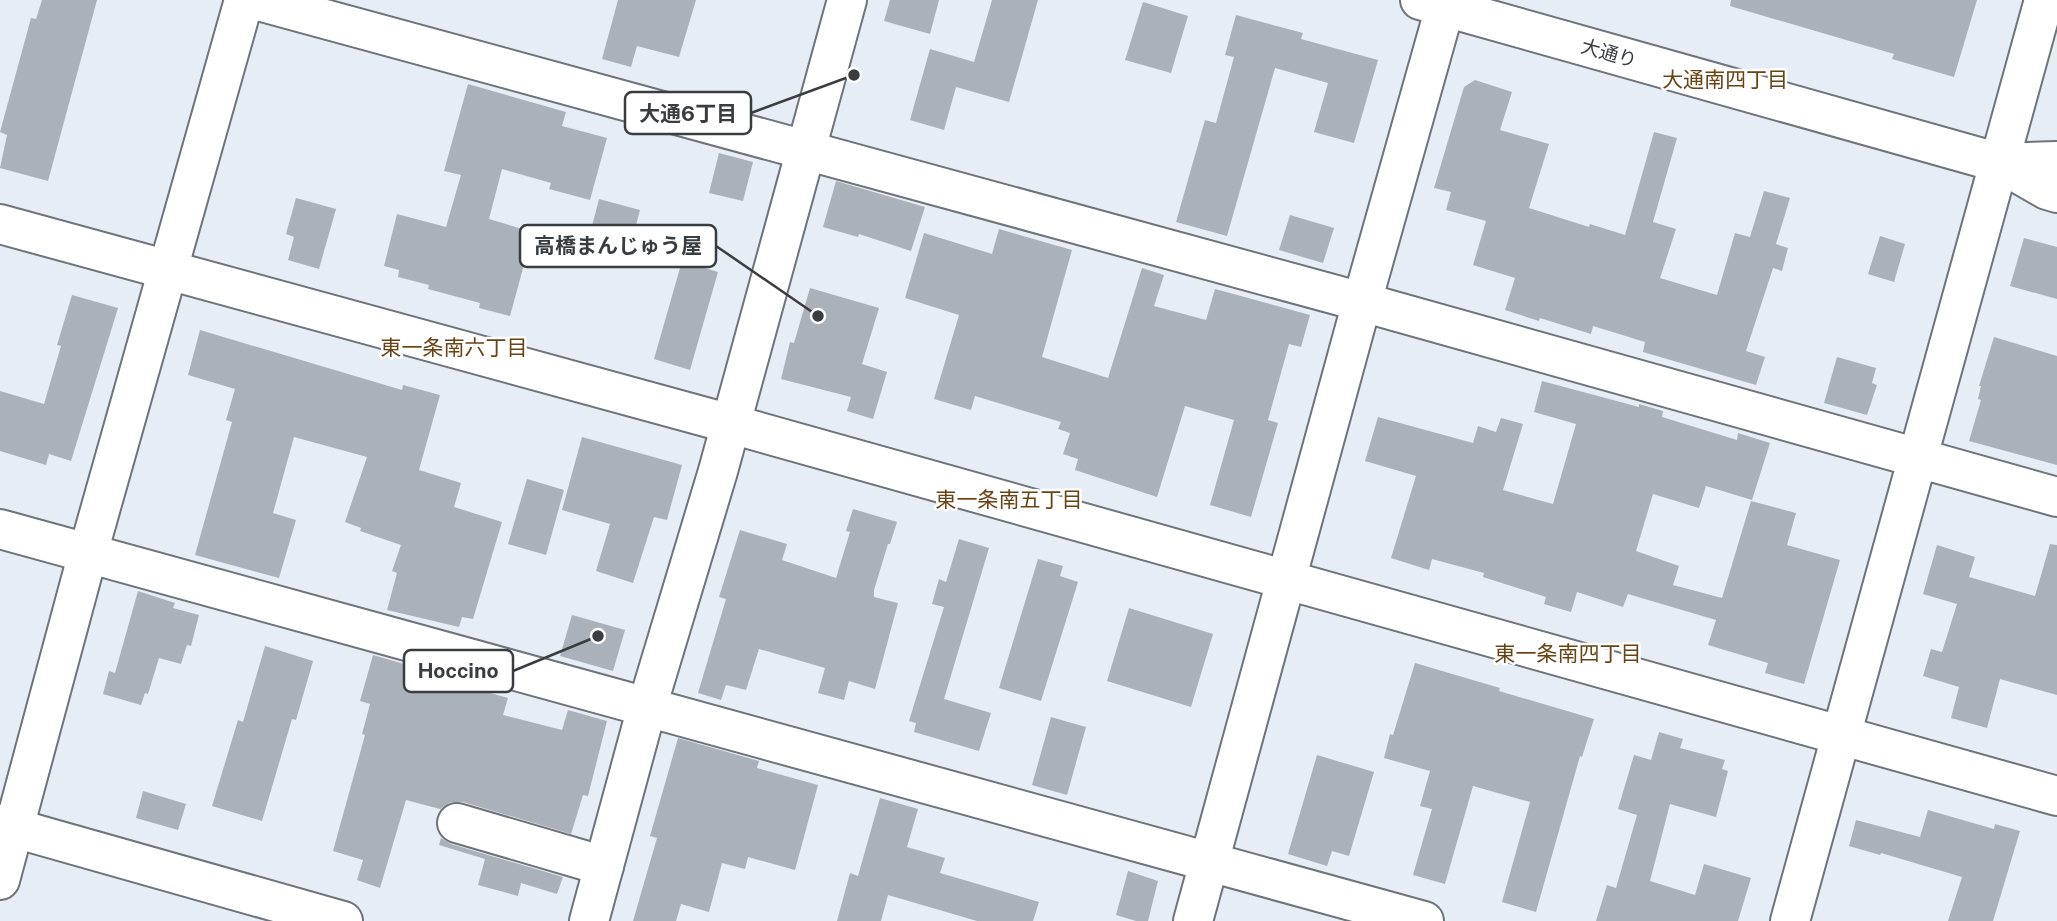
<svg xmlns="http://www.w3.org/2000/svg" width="2057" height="921" viewBox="0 0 2057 921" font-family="'Public Sans','Noto Sans JP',sans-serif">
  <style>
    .building { fill: #abb1b8 }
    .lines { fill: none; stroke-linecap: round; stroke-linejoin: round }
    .minor-casing { stroke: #6e747a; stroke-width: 42 }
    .highway-casing { stroke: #6e747a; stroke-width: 42 }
    .minor { stroke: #fff; stroke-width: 38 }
    .highway { stroke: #fff; stroke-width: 38 }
    .labels { text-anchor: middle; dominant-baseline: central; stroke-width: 5; stroke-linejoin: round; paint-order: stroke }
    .street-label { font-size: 19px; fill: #3a3d40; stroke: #fff }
    .neighbourhood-label { font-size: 21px; fill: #694313; stroke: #fff }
    .leader { fill: none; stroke: #3a3d40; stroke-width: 2.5 }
    .callout-dot { fill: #3a3d40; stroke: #fff; stroke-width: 2.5 }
    .callout { fill: #fff; stroke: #3a3d40; stroke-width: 2.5 }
    .callout-label { font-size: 21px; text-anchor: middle; font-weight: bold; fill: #3a3d40 }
  </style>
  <rect width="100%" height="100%" fill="#e6edf4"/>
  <g class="building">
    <polygon points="42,0 97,0 48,181 0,168 7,135 0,132 31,18 36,19"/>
    <polygon points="618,0 696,0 679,57 637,46 631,67 602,59"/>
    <polygon points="890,0 939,0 930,34 884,21"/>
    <polygon points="992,0 1038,0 1009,102 956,87 944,130 910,120 930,49 974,62"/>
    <polygon points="1731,0 1977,0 1954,77 1892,59 1894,54 1730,6"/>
    <polygon points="1143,2 1188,16 1171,73 1125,60"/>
    <polygon points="1236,15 1303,33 1301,39 1378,60 1354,143 1314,132 1328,83 1275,68 1227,236 1176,222 1205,120 1216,123 1234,57 1225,55"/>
    <polygon points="1475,80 1512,92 1500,130 1549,144 1529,208 1589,227 1590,224 1625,235 1654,132 1677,138 1653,222 1676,229 1660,278 1717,295 1735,233 1750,237 1764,191 1790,198 1776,244 1788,248 1782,271 1773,268 1746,351 1765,357 1756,385 1643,352 1645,342 1593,326 1591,334 1540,318 1539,321 1505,310 1515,278 1473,265 1486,221 1446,210 1451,192 1434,188 1464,87"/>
    <polygon points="468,84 566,112 562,126 607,138 590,200 549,189 551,183 502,169 489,219 529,231 520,260 525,261 510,316 479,308 480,303 428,289 429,285 398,277 399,270 384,266 397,214 446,227 461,175 444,171"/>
    <polygon points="719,153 753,162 743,201 709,193"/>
    <polygon points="836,181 925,207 911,251 859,234 858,237 823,227"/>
    <polygon points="296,198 336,209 319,269 288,260 294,237 286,234"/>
    <polygon points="599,199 640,210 633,237 592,226"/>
    <polygon points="1290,215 1334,228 1323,263 1279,250"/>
    <polygon points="999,229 1072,250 1042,357 1108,378 1142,268 1164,275 1154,306 1206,320 1215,289 1310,315 1301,347 1289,344 1268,420 1278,423 1251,517 1210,505 1234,420 1185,406 1157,497 1075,470 1078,459 1063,454 1070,433 1058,429 1061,422 975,396 971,410 934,399 959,315 905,298 924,233 992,254"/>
    <polygon points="1880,236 1905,244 1894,282 1868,274"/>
    <polygon points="2024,238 2057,247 2057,299 2010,286"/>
    <polygon points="682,261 718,272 690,370 654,359"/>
    <polygon points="810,288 879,308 862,364 887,372 873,419 847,411 851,397 781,379 790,342 794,343"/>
    <polygon points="72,295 118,308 71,461 49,454 46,465 0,451 0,391 44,404 61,346 57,345"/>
    <polygon points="200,330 402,390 403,385 440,395 419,470 461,483 454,507 502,522 473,619 462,617 459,627 387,610 397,573 392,571 401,545 360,531 361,528 345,522 367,457 294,437 273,513 296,520 279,578 195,555 232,422 226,420 235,389 188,375"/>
    <polygon points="1994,337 2057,356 2057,465 1969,441 1981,400 1978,399 1981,386 1979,386"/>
    <polygon points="1837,357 1876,368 1872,383 1877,385 1867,415 1824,403"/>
    <polygon points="1542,381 1639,407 1639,404 1663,411 1662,417 1737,440 1738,433 1770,443 1752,500 1706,486 1699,508 1653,494 1636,551 1679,566 1673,585 1722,598 1751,501 1796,513 1787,545 1840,560 1804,684 1765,673 1768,663 1708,645 1716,620 1628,594 1623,607 1577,592 1571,612 1544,604 1546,597 1483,577 1484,573 1432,559 1429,570 1391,558 1416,476 1365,461 1378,417 1473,443 1478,426 1496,432 1501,418 1523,424 1503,490 1553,504 1576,424 1534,412"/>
    <polygon points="582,437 682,465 667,520 654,517 633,583 596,571 610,524 562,510"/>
    <polygon points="527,479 564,490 546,555 508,544"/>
    <polygon points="853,509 897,522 890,544 888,544 874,590 874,597 898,603 875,689 849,681 844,700 818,693 825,668 759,649 746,690 726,685 721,700 698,693 726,599 719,597 740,530 787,544 782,560 836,578 850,532 846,531"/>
    <polygon points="959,539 989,548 944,699 991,713 979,751 914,732 916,723 909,721 944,607 932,604 939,579 946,582"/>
    <polygon points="2050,544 2057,545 2057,695 2000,679 1987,728 1951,718 1959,687 1923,676 1931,649 1942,652 1957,604 1923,594 1937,545 1975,557 1969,577 2035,596"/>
    <polygon points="1038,559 1063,566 1060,576 1078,582 1041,701 999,688"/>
    <polygon points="138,591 175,603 173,608 199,615 191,646 187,645 181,664 159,658 148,694 145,693 141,705 103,694 109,671 115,673"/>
    <polygon points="1129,608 1213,634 1191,707 1107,681"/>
    <polygon points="572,615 625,630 613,671 560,656"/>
    <polygon points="265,646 313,661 296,720 292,719 262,821 212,806 238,720 243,722"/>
    <polygon points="373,655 466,682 465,686 508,698 503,715 562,730 568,710 607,721 588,796 583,795 571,834 463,802 451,802 440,809 406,800 380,888 357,880 363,860 333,851 365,735 362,734 370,704 360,701"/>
    <polygon points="1415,663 1500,688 1499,691 1594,719 1582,757 1580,756 1536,912 1502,902 1530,802 1473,786 1445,884 1413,875 1432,809 1420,806 1430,771 1384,758 1390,734 1393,735"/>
    <polygon points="1051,717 1086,727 1067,795 1032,785"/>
    <polygon points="1659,732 1683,739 1680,748 1725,760 1722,769 1728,771 1716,817 1670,804 1650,881 1695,895 1704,864 1751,878 1738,921 1596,921 1607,885 1616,888 1637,815 1618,809 1634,755 1651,760"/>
    <polygon points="678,738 759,761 757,768 818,785 795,870 748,857 745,869 722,863 709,912 681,904 676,921 633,921 657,838 650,836"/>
    <polygon points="1317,755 1374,772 1349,856 1332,851 1327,866 1288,854"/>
    <polygon points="143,791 186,804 178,830 136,818"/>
    <polygon points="880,798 918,809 907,847 945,858 940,873 1039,902 1033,921 977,921 888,895 881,921 837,921 850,873 858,876"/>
    <polygon points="1928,810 1994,829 1995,824 2020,831 1993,921 1948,921 1962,877 1881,853 1880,855 1849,846 1856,820 1920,837"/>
    <polygon points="441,838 451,844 563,877 557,894 521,883 518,896 478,885 485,859 439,845"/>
    <polygon points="1128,871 1158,881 1148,921 1136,921 1116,915"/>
  </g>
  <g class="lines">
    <defs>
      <g id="minor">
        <polyline points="255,0 1362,302 2057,497"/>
        <polyline points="0,224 731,424 2057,796"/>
        <polyline points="0,529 1424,921"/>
        <polyline points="457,823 604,866"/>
        <polyline points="0,824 343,921"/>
        <polyline points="0,880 88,553 244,0"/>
        <polyline points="589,921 647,707 718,471 847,0"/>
        <polyline points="1193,921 1362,302 1447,0"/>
        <polyline points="1790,921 2044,0"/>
      </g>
      <g id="highway">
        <polyline points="1420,0 2000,163 2047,190 2057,193"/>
        <polyline points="2000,163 2057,161"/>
      </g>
    </defs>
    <use href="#minor" class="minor-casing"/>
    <use href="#highway" class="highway-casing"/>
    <use href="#minor" class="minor"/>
    <use href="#highway" class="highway"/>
  </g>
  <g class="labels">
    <g class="street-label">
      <text transform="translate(1609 53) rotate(16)">大通り</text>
    </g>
    <g class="neighbourhood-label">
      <text x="1725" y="79">大通南四丁目</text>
      <text x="454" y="347">東一条南六丁目</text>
      <text x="1009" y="499">東一条南五丁目</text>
      <text x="1568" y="653">東一条南四丁目</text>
    </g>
  </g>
  <path class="leader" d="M854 75L751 113M818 316L716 246M598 636L513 671"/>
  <g class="callout-dot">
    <circle cx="854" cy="75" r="7"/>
    <circle cx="818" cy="316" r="7"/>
    <circle cx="598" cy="636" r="7"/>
  </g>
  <g class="callout">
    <rect x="625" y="92" width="126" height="42" rx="7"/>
    <rect x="520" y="225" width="196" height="42" rx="7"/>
    <rect x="404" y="650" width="109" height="42" rx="7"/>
  </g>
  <g class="callout-label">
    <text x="688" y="121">大通6丁目</text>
    <text x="618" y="253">高橋まんじゅう屋</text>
    <text x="458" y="678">Hoccino</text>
  </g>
</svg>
